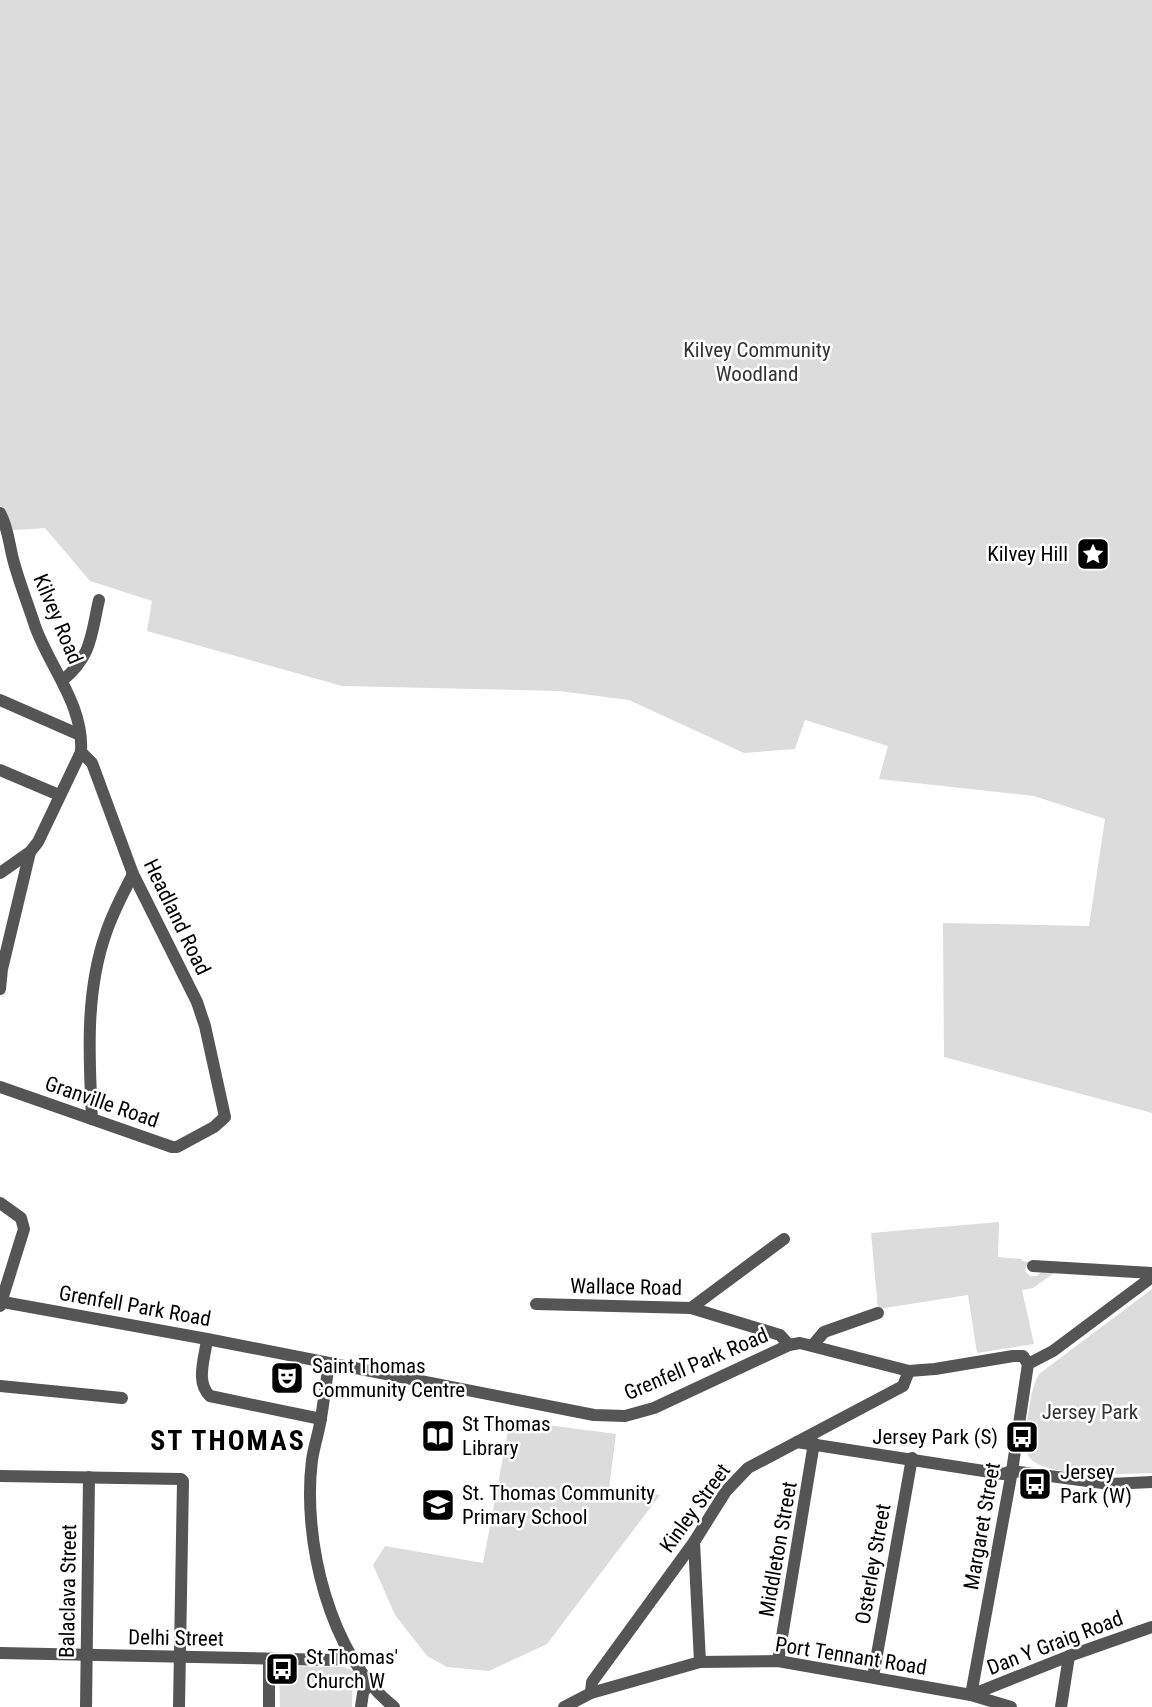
<svg xmlns="http://www.w3.org/2000/svg" width="1152" height="1707" viewBox="0 0 1152 1707" font-family="'Roboto Condensed',sans-serif">
  <style>
    .green { fill: #dcdcdc }
    .lines { fill: none; stroke-linecap: round; stroke-linejoin: round }
    .minor { stroke: #555; stroke-width: 12 }
    .labels { text-anchor: middle; dominant-baseline: central; stroke-width: 5; stroke-linejoin: round; paint-order: stroke }
    .park-label { font-size: 21px; fill: #333; stroke: #fff }
    .poi-label { font-size: 21px; fill: #000; stroke: #fff; text-anchor: start }
    .street-label { font-size: 21px; fill: #000; stroke: #fff }
    .district-label { font-size: 28px; font-weight: bold; letter-spacing: 2px; fill: #000; stroke: #fff }
  </style>
  <rect width="100%" height="100%" fill="#fff"/>
  <g class="green">
    <polygon points="0,0 1152,0 1152,1113 944,1057 943,923 1089,926 1105,819 1034,796 879,779 888,746 805,720 795,749 744,753 629,700 559,691 342,686 147,631 152,601 90,581 45,528 0,531"/>
    <polygon points="999,1222 998,1257 1022,1259 1022,1261 1028,1262 1025,1271 1030,1276 1037,1276 1041,1272 1054,1273 1033,1288 1022,1290 1034,1344 977,1353 968,1295 878,1309 871,1233"/>
    <path d="M 1152,1289 L 1152,1473 C 1127,1474 1045,1478 1030,1458 C 1021,1447 1025,1433 1027,1421 C 1030,1405 1031,1388 1039,1374 Z"/>
    <polygon points="510,1420 616,1434 609,1488 660,1495 547,1644 489,1671 447,1667 427,1656 395,1615 373,1565 385,1546 483,1563"/>
    <polygon points="279,1666 344,1667 353,1671 352,1707 280,1707"/>
  </g>
  <g class="lines">
    <g class="minor">
      <path d="M 0,513 C 8,527 9,544 13,559 C 19,582 28,604 35,626 C 50,668 84,705 81,752 L 38,842 L 30,852 L 0,873"/>
      <path d="M 63,680 C 92,656 91,635 99,600"/>
      <polyline points="0,700 80,735"/>
      <polyline points="0,770 59,795"/>
      <polyline points="0,989 2,969 30,852"/>
      <polyline points="0,1087 172,1147 177,1147 214,1127 225,1117 205,1026 197,1002 133,874 92,763 81,752"/>
      <path d="M 92,1119 C 89,1058 85,992 106,933 C 113,912 123,894 133,874"/>
      <polyline points="0,1203 21,1218 24,1229 0,1306"/>
      <polyline points="1033,1266 1152,1273"/>
      <polyline points="3,1302 207,1339 594,1415 625,1416 654,1408 789,1345 800,1343 909,1371 935,1369 1013,1356 1023,1356 1028,1364"/>
      <polyline points="536,1304 691,1308 780,1335 789,1345"/>
      <polyline points="691,1308 784,1239"/>
      <path d="M 207,1339 C 205,1358 195,1382 210,1396 L 321,1419"/>
      <polyline points="813,1345 824,1332 878,1313"/>
      <path d="M 329,1364 C 326,1382 324,1400 321,1418 C 319,1432 314,1446 312,1460 C 302,1539 329,1656 394,1707"/>
      <polyline points="1028,1364 1053,1351 1152,1277"/>
      <polyline points="0,1386 122,1398"/>
      <polyline points="797,1442 1003,1474 1012,1471 1110,1484 1152,1482"/>
      <polyline points="0,1476 181,1479 183,1481 179,1707"/>
      <polyline points="694,1542 700,1662"/>
      <polyline points="0,1653 334,1660 351,1655"/>
      <polyline points="778,1661 814,1443"/>
      <polyline points="873,1677 912,1458"/>
      <polyline points="591,1693 592,1682 694,1542 726,1491 748,1468 903,1386 909,1371"/>
      <polyline points="971,1695 1012,1471 1028,1364"/>
      <polyline points="971,1695 1069,1656 1152,1627"/>
      <polyline points="86,1707 89,1477"/>
      <polyline points="269,1707 269,1659"/>
      <polyline points="361,1707 363,1693 369,1683"/>
      <polyline points="564,1707 591,1693 700,1662 778,1661 971,1695 1011,1707"/>
      <polyline points="1061,1707 1069,1656"/>
    </g>
  </g>
  <defs>
    <symbol id="sight-square" viewBox="-11 -11 22 22"><rect x="-9" y="-9" width="18" height="18" rx="4" fill="#000" stroke="#fff"/><path d="M0-6L1.8-2.2L6-1.7L2.9 1.2L3.7 5.4L0 3.3L-3.7 5.4L-2.9 1.2L-6-1.7L-1.8-2.2Z" fill="#fff"/></symbol>
    <symbol id="theatre-square" viewBox="-11 -11 22 22"><rect x="-9" y="-9" width="18" height="18" rx="4" fill="#000" stroke="#fff"/><path d="M-5-5.5Q0-4 5-5.5V0Q5 5 0 6Q-5 5-5 0ZM-3.3-2.5H-1v1.5H-3.3ZM1-2.5H3.3v1.5H1ZM-2.8 1Q0 5.5 2.8 1Z" fill="#fff"/></symbol>
    <symbol id="library-square" viewBox="-11 -11 22 22"><rect x="-9" y="-9" width="18" height="18" rx="4" fill="#000" stroke="#fff"/><path d="M-6-4Q-3-5.5-.7-3.5V5Q-3 3-6 4ZM6-4Q3-5.5 .7-3.5V5Q3 3 6 4Z" fill="#fff"/></symbol>
    <symbol id="bus-square" viewBox="-11 -11 22 22"><rect x="-9" y="-9" width="18" height="18" rx="4" fill="#000" stroke="#fff"/><path d="M-5-6H5V4H4V6H2V4H-2V6H-4V4H-5ZM-3.5-4V0h7V-4ZM-3.5 1.2v1.5H-2V1.2ZM2 1.2v1.5H3.5V1.2Z" fill="#fff"/></symbol>
    <symbol id="school-square" viewBox="-11 -11 22 22"><rect x="-9" y="-9" width="18" height="18" rx="4" fill="#000" stroke="#fff"/><path d="M0-5L7-2L0 1L-7-2ZM-4 1L0 2.5L4 1V4Q0 6-4 4Z" fill="#fff"/></symbol>
  </defs>
  <g fill-rule="evenodd">
    <use href="#sight-square" x="1074" y="535" width="38" height="38"/>
    <use href="#theatre-square" x="268" y="1359" width="38" height="38"/>
    <use href="#library-square" x="419" y="1417" width="38" height="38"/>
    <use href="#bus-square" x="1003" y="1418" width="38" height="38"/>
    <use href="#bus-square" x="1016" y="1465" width="38" height="38"/>
    <use href="#school-square" x="419" y="1486" width="38" height="38"/>
    <use href="#bus-square" x="263" y="1650" width="38" height="38"/>
  </g>
  <g class="labels">
    <g class="park-label">
      <text x="757" y="350">Kilvey Community<tspan x="757" dy="24">Woodland</tspan></text>
      <text x="1090" y="1412">Jersey Park</text>
    </g>
    <g class="poi-label">
      <text x="1068" y="554" text-anchor="end">Kilvey Hill</text>
      <text x="312" y="1366">Saint Thomas<tspan x="312" dy="24">Community Centre</tspan></text>
      <text x="462" y="1424">St Thomas<tspan x="462" dy="24">Library</tspan></text>
      <text x="998" y="1437" text-anchor="end">Jersey Park (S)</text>
      <text x="1060" y="1472">Jersey<tspan x="1060" dy="24">Park (W)</tspan></text>
      <text x="462" y="1493">St. Thomas Community<tspan x="462" dy="24">Primary School</tspan></text>
      <text x="306" y="1657">St Thomas'<tspan x="306" dy="24">Church W</tspan></text>
    </g>
    <g class="street-label">
      <text transform="translate(58 619) rotate(67)">Kilvey Road</text>
      <text transform="translate(177 917) rotate(64)">Headland Road</text>
      <text transform="translate(102 1102) rotate(19)">Granville Road</text>
      <text transform="translate(626 1287) rotate(1)">Wallace Road</text>
      <text transform="translate(135 1306) rotate(10)">Grenfell Park Road</text>
      <text transform="translate(696 1364) rotate(-23)">Grenfell Park Road</text>
      <text transform="translate(695 1508) rotate(-54)">Kinley Street</text>
      <text transform="translate(982 1526) rotate(-80)">Margaret Street</text>
      <text transform="translate(778 1549) rotate(-80)">Middleton Street</text>
      <text transform="translate(873 1564) rotate(-80)">Osterley Street</text>
      <text transform="translate(68 1591) rotate(-89)">Balaclava Street</text>
      <text transform="translate(176 1638) rotate(1)">Delhi Street</text>
      <text transform="translate(1055 1643) rotate(-21)">Dan Y Graig Road</text>
      <text transform="translate(851 1656) rotate(9)">Port Tennant Road</text>
    </g>
    <g class="district-label">
      <text x="228" y="1440">ST THOMAS</text>
    </g>
  </g>
</svg>
